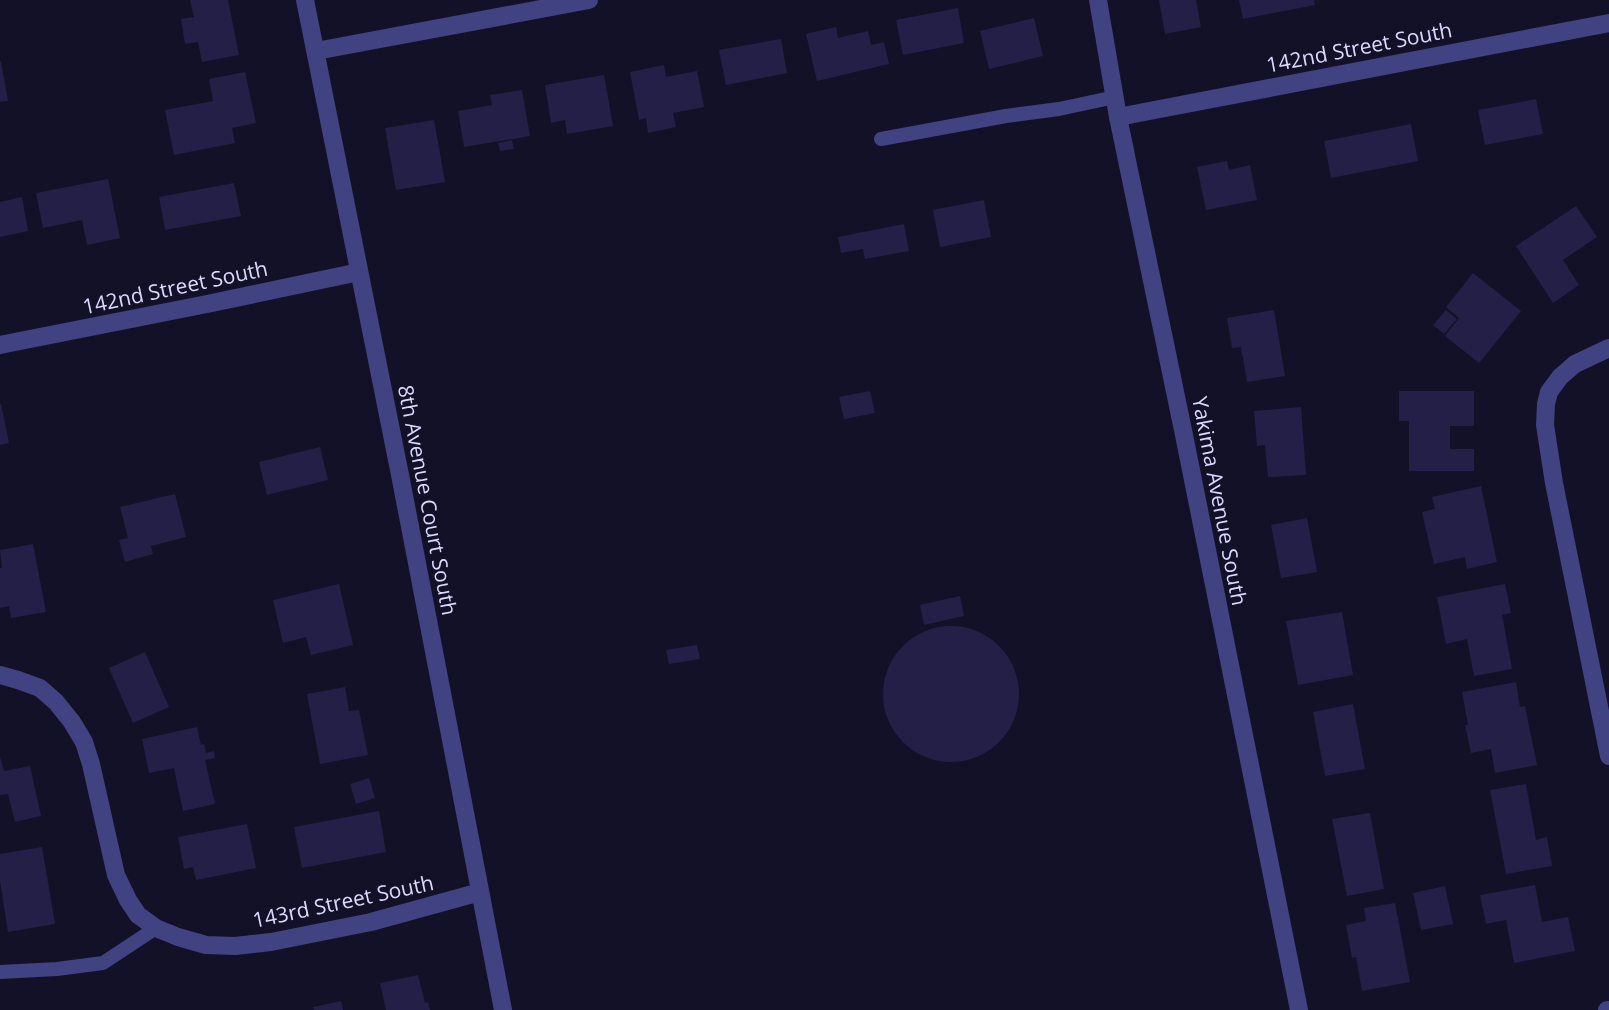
<svg xmlns="http://www.w3.org/2000/svg" width="1609" height="1010" viewBox="0 0 1609 1010" font-family="'Open Sans',sans-serif">
  <style>
    .building { fill: #241f46 }
    .lines { fill: none; stroke-linecap: round; stroke-linejoin: round }
    .lane { stroke: #404282; stroke-width: 14 }
    .street { stroke: #404282; stroke-width: 18 }
    .labels { text-anchor: middle; dominant-baseline: central; stroke-width: 6; stroke-linejoin: round; paint-order: stroke }
    .street-label { font-size: 21px; fill: #dbd9fd; stroke: #131127 }
  </style>
  <rect width="100%" height="100%" fill="#131127"/>
  <g class="building">
    <polygon points="190,0 228,0 239,55 202,62 198,42 185,44 181,19 194,17"/>
    <polygon points="1159,0 1196,0 1201,27 1165,34"/>
    <polygon points="1239,0 1314,0 1315,5 1243,19"/>
    <polygon points="958,8 964,43 903,55 896,20"/>
    <polygon points="1034,18 1043,56 989,69 980,31"/>
    <polygon points="836,27 838,38 868,31 871,45 884,42 889,64 817,81 806,34"/>
    <polygon points="781,39 787,73 726,85 719,50"/>
    <polygon points="1,61 8,101 0,102 0,62"/>
    <polygon points="664,65 666,77 697,71 704,107 673,113 676,127 648,133 646,118 639,120 630,72"/>
    <polygon points="245,72 256,123 232,128 235,143 174,155 165,110 213,101 209,79"/>
    <polygon points="604,75 613,126 567,134 565,120 551,123 545,85"/>
    <polygon points="522,90 530,136 464,147 458,111 492,105 490,95"/>
    <polygon points="1536,99 1543,134 1485,145 1478,110"/>
    <polygon points="434,120 445,182 396,190 385,128"/>
    <polygon points="1411,124 1418,161 1331,178 1324,141"/>
    <polygon points="512,140 514,149 500,151 498,143"/>
    <polygon points="1227,161 1229,170 1250,165 1257,200 1206,210 1197,167"/>
    <polygon points="108,179 120,238 87,245 82,220 43,228 36,193"/>
    <polygon points="234,183 241,216 165,230 159,197"/>
    <polygon points="22,197 28,231 0,237 0,202"/>
    <polygon points="984,200 991,237 940,247 933,210"/>
    <polygon points="1576,206 1597,237 1563,260 1579,285 1553,303 1516,246"/>
    <polygon points="904,224 909,251 865,259 863,249 841,253 838,237"/>
    <polygon points="1473,273 1521,311 1479,363 1445,336 1459,318 1446,307"/>
    <polygon points="1274,310 1285,376 1247,382 1241,347 1232,348 1227,318"/>
    <polygon points="1446,310 1457,319 1444,334 1433,325"/>
    <polygon points="870,391 875,413 844,419 839,397"/>
    <polygon points="1399,391 1474,391 1474,426 1450,426 1450,449 1474,449 1474,471 1409,471 1409,421 1399,421"/>
    <polygon points="0,404 1,404 9,443 0,445"/>
    <polygon points="1301,407 1306,475 1268,477 1265,445 1257,446 1254,411"/>
    <polygon points="320,447 328,480 267,495 259,462"/>
    <polygon points="1481,486 1497,562 1467,569 1465,557 1434,564 1422,512 1435,509 1432,497"/>
    <polygon points="175,494 186,537 151,546 153,554 125,562 119,540 128,538 120,507"/>
    <polygon points="1307,518 1317,572 1281,578 1271,525"/>
    <polygon points="33,544 46,612 11,618 9,606 0,608 0,568 2,568 0,550"/>
    <polygon points="339,584 353,645 311,655 306,637 283,643 273,600"/>
    <polygon points="1505,584 1511,613 1502,615 1512,669 1474,676 1467,639 1446,644 1437,597"/>
    <polygon points="960,596 964,616 924,625 920,605"/>
    <polygon points="1342,612 1353,675 1298,685 1286,621"/>
    <circle cx="951" cy="694" r="68"/>
    <polygon points="697,645 700,659 669,664 666,650"/>
    <polygon points="145,652 169,707 133,723 109,668"/>
    <polygon points="1516,682 1520,707 1525,706 1537,765 1495,773 1491,749 1471,753 1465,725 1468,725 1462,692"/>
    <polygon points="345,687 349,711 359,710 368,755 320,764 307,694"/>
    <polygon points="1353,704 1365,769 1325,776 1313,712"/>
    <polygon points="197,727 201,745 204,744 206,753 214,751 215,758 205,760 215,804 183,811 174,768 149,773 142,739"/>
    <polygon points="0,757 4,771 30,766 41,816 15,822 8,794 0,795"/>
    <polygon points="369,778 375,798 356,804 350,784"/>
    <polygon points="1526,784 1536,840 1547,837 1552,866 1506,874 1490,790"/>
    <polygon points="379,811 386,852 302,868 294,827"/>
    <polygon points="1370,813 1384,889 1347,896 1332,819"/>
    <polygon points="247,824 256,868 196,880 193,867 184,869 178,837"/>
    <polygon points="42,847 55,924 8,932 0,881 0,854"/>
    <polygon points="1535,885 1542,922 1568,917 1575,951 1514,963 1506,920 1486,924 1480,895"/>
    <polygon points="1445,886 1453,924 1421,930 1413,893"/>
    <polygon points="1395,903 1410,982 1362,991 1356,957 1352,958 1346,925 1366,921 1364,908"/>
    <polygon points="418,975 425,1003 428,1002 430,1010 386,1010 380,983"/>
    <polygon points="341,1001 343,1010 314,1010 313,1007"/>
  </g>
  <g class="lines">
    <g class="lane">
      <polyline points="881,139 1006,116 1059,109 1115,97"/>
      <polyline points="0,972 57,969 103,963 156,928"/>
    </g>
    <g class="street">
      <polyline points="305,0 401,480 503,1010"/>
      <polyline points="1098,0 1118,117 1184,435 1299,1010"/>
      <polyline points="316,51 589,0"/>
      <polyline points="1118,117 1609,23"/>
      <polyline points="0,345 207,304 359,272"/>
      <polyline points="1609,348 1575,364 1560,377 1549,392 1546,404 1545,425 1554,483 1609,756"/>
      <polyline points="0,675 18,680 40,688 56,702 72,722 84,742 91,764 116,875 128,900 138,915 156,928 178,937 206,945 235,946 271,942 371,922 480,892"/>
      <polyline points="1607,1010 1609,1010"/>
    </g>
  </g>
  <g class="labels">
    <g class="street-label">
      <text transform="translate(1359 47) rotate(-11)">142nd Street South</text>
      <text transform="translate(175 287) rotate(-12)">142nd Street South</text>
      <text transform="translate(428 500) rotate(79)">8th Avenue Court South</text>
      <text transform="translate(1220 501) rotate(79)">Yakima Avenue South</text>
      <text transform="translate(343 901) rotate(-12)">143rd Street South</text>
    </g>
  </g>
</svg>
